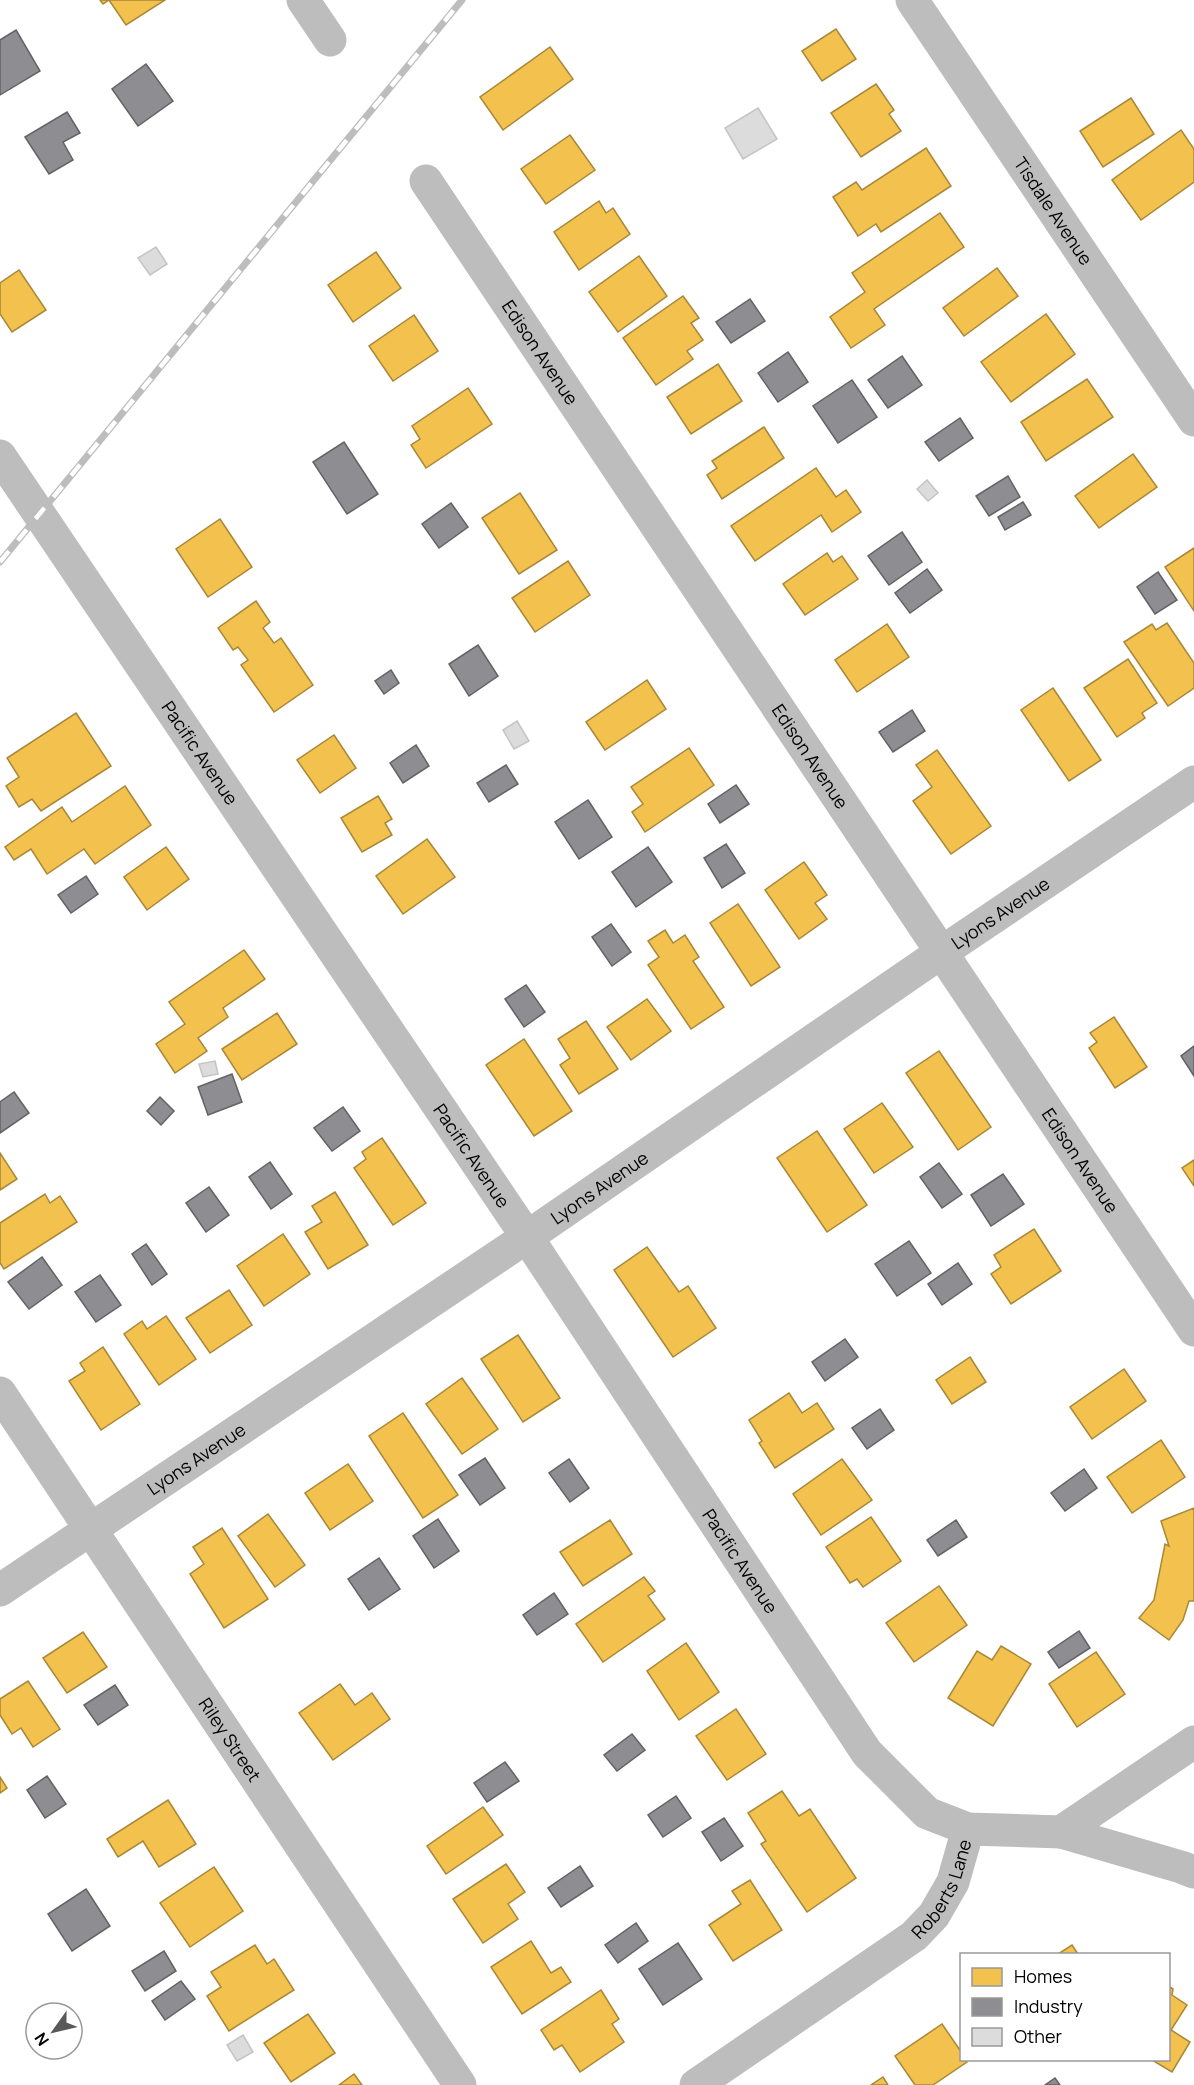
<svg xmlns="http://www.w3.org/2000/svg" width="1194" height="2085" viewBox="0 0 1194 2085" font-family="Manrope,sans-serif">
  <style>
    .homes { fill: #f2c14e; stroke: #a98737; stroke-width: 1.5 }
    .industry { fill: #8d8d92; stroke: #636366; stroke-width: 1.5 }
    .building { fill: #dcdcdc; stroke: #c4c4c4; stroke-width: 1.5 }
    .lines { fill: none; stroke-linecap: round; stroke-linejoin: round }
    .street { stroke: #bdbdbd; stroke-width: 33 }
    .rail-casing { stroke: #bdbdbd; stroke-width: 7 }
    .rail { stroke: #fff; stroke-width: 4.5; stroke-dasharray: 14; stroke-linecap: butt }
    .labels { text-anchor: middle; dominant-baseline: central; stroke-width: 6; stroke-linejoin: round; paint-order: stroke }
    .street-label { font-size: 18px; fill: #000; stroke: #fff }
  </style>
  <rect width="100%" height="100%" fill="#fff"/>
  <g class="homes">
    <polygon points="100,0 165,0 126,25 109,0 103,4"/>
    <polygon points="836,29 856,59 822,81 802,51"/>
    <polygon points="550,47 573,79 503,130 480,97"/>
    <polygon points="876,84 894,110 889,114 901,131 861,157 831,113"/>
    <polygon points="1131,98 1154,134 1103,167 1080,131"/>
    <polygon points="1181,130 1194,149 1194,182 1141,220 1112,180"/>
    <polygon points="570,135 595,170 546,204 521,169"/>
    <polygon points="926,148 951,186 881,232 876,224 858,236 833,197 856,182 862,190"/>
    <polygon points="599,201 606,213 613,208 630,234 579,270 554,232"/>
    <polygon points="940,213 964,247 874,309 885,325 851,348 830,317 865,292 852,273"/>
    <polygon points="376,252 401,288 353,322 328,285"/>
    <polygon points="639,256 667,296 618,332 589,292"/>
    <polygon points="997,268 1018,296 964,336 943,308"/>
    <polygon points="19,270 46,310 12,332 0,314 0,283"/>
    <polygon points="683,296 699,318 691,323 703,340 687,351 693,359 656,385 623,338"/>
    <polygon points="1046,314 1075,354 1011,402 981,362"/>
    <polygon points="414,315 438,351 393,381 369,346"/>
    <polygon points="718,364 742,401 691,434 667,397"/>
    <polygon points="1087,379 1113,417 1046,461 1021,422"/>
    <polygon points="468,388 492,424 426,468 411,445 420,439 412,426"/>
    <polygon points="764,427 784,458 722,499 707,475 717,468 712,461"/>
    <polygon points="1133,454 1157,487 1099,528 1075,496"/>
    <polygon points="816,468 836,497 846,490 861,512 832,532 821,515 755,561 731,526"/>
    <polygon points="520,493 557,550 519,574 482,518"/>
    <polygon points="220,519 252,567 208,597 176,549"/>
    <polygon points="1194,548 1194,611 1165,567"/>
    <polygon points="827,553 833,562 842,556 858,579 805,615 783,584"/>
    <polygon points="568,561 590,595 535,632 512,598"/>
    <polygon points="256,601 270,622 263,628 274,643 281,638 313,685 274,712 241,665 248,660 238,647 233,650 218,628"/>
    <polygon points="1167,623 1194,663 1194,688 1168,706 1124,642 1152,624 1156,630"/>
    <polygon points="887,624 909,657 857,692 835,660"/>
    <polygon points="1128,659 1157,703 1142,713 1145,718 1117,737 1084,688"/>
    <polygon points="647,680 666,709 605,750 586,722"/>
    <polygon points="1053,688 1101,760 1069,781 1021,710"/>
    <polygon points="76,713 111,766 41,811 32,799 19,807 6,786 19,777 7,758"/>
    <polygon points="334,735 356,768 320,793 297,760"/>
    <polygon points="689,748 714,785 645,832 632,812 643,804 631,787"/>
    <polygon points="937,750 991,826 951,854 913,801 932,787 916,765"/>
    <polygon points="125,786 151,825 95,864 84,849 47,874 31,849 14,860 5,847 62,807 72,822"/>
    <polygon points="378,796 392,819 385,823 392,835 362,852 341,818"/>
    <polygon points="427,839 455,877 403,914 376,876"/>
    <polygon points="166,847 189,879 147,910 124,877"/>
    <polygon points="804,862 827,895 815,903 827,919 799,939 765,890"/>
    <polygon points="738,904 780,967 751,986 710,923"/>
    <polygon points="665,930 673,943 685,935 699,957 693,961 724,1007 691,1029 648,965 659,957 648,941"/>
    <polygon points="244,950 265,979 223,1008 228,1017 198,1038 207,1051 175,1073 156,1044 185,1024 169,1002"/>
    <polygon points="647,999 671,1031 631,1060 607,1027"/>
    <polygon points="277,1013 297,1044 242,1080 222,1049"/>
    <polygon points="1114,1017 1147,1067 1115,1088 1089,1048 1097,1042 1090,1033"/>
    <polygon points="586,1021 618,1069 579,1094 560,1065 570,1058 558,1039"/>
    <polygon points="524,1039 572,1111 534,1136 486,1065"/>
    <polygon points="939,1051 991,1127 958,1150 906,1073"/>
    <polygon points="882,1103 913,1147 874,1173 844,1129"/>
    <polygon points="817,1131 867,1205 827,1232 777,1158"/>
    <polygon points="382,1138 426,1203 393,1225 354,1168 366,1159 362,1152"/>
    <polygon points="0,1153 17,1179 0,1190"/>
    <polygon points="1194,1160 1194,1186 1182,1168"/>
    <polygon points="335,1192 368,1245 328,1269 305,1232 322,1222 312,1206"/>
    <polygon points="45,1194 50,1203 60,1196 77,1222 4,1269 0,1263 0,1223"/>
    <polygon points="1034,1229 1061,1271 1011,1304 991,1274 1001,1267 994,1255"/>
    <polygon points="283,1234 310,1274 264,1306 237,1266"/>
    <polygon points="647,1247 679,1292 688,1286 716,1328 673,1357 614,1270"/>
    <polygon points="229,1290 252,1325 210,1353 186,1318"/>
    <polygon points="166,1316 196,1359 159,1385 124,1334 142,1321 147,1329"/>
    <polygon points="518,1335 560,1398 523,1422 481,1359"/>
    <polygon points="103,1347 140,1404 101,1430 69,1381 85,1371 80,1363"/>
    <polygon points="970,1357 986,1382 952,1404 936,1380"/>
    <polygon points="1124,1369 1146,1401 1092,1439 1070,1407"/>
    <polygon points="462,1378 498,1429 462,1454 426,1404"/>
    <polygon points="789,1393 802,1413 817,1403 834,1429 775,1468 759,1443 762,1441 749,1420"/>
    <polygon points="403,1413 458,1495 423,1518 369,1436"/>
    <polygon points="1161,1440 1185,1477 1132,1513 1107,1477"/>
    <polygon points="842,1459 872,1500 821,1535 793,1494"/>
    <polygon points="348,1464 373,1501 330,1530 305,1493"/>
    <polygon points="1194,1508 1194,1601 1189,1601 1183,1620 1169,1640 1139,1618 1154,1600 1165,1544 1169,1546 1161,1521"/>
    <polygon points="268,1514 305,1565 275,1587 238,1536"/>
    <polygon points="871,1517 901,1561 863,1587 857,1579 850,1583 826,1547"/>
    <polygon points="610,1520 632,1554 583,1586 560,1552"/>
    <polygon points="222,1528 268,1599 224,1628 190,1574 204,1564 193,1547"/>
    <polygon points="644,1577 655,1591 648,1596 665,1619 603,1662 576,1624"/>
    <polygon points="939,1586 967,1625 914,1662 886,1623"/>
    <polygon points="83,1632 107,1667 67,1693 43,1658"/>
    <polygon points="686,1643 719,1692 679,1720 647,1671"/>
    <polygon points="1001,1646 1031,1664 993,1726 948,1698 977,1651 992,1660"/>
    <polygon points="1096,1652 1125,1694 1077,1727 1049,1684"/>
    <polygon points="28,1681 60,1729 33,1747 21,1728 12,1734 0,1715 0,1699"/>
    <polygon points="340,1684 355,1705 372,1693 390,1719 333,1760 299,1713"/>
    <polygon points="736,1709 766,1754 727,1780 696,1736"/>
    <polygon points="0,1777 7,1788 0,1793"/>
    <polygon points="782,1791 799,1816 810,1809 856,1878 807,1912 761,1844 766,1841 748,1813"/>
    <polygon points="168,1800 196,1844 159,1867 143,1841 118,1857 107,1839"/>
    <polygon points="483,1807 503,1835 446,1874 427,1846"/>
    <polygon points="506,1864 525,1892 508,1904 518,1919 483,1943 453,1899"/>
    <polygon points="214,1867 243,1911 190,1947 160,1903"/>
    <polygon points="750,1880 782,1930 733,1961 709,1925 741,1904 732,1891"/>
    <polygon points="531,1941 551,1973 561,1967 571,1982 522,2014 491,1967"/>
    <polygon points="255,1945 267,1964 274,1959 294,1990 229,2031 207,1996 221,1987 211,1972"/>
    <polygon points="1072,1945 1078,1954 1058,1954"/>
    <polygon points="1168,1986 1173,1989 1172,1995 1187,2005 1171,2030 1190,2042 1172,2072 1152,2060 1168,2060"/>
    <polygon points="601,1990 619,2019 612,2024 624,2042 580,2072 562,2045 554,2050 541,2030"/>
    <polygon points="308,2014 335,2053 291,2082 264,2043"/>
    <polygon points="942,2024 962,2053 962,2060 966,2060 967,2062 933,2085 915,2085 895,2056"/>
    <polygon points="354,2074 362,2085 339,2085"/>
    <polygon points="883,2077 888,2085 871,2085"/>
  </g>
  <g class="industry">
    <polygon points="16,30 40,71 0,95 0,40"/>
    <polygon points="146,64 173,101 138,126 112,89"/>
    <polygon points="67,112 80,133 63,142 73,160 49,174 25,137"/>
    <polygon points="750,299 765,321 731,343 716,322"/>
    <polygon points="788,352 808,382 778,402 758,373"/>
    <polygon points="902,356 922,385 888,408 868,380"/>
    <polygon points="852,380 877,417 838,443 813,406"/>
    <polygon points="960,418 973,438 939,461 925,442"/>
    <polygon points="344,442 378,494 347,514 313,462"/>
    <polygon points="1008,476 1020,497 989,516 976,496"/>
    <polygon points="1023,502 1031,515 1005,530 998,517"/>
    <polygon points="451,503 468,527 439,548 422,524"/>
    <polygon points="902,532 922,562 889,585 868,556"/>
    <polygon points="927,569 942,590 910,613 895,593"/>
    <polygon points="1158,572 1177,600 1155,614 1137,587"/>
    <polygon points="478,645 498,676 469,696 449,664"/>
    <polygon points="391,670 399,683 384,694 375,681"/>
    <polygon points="912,710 925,731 893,752 879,732"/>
    <polygon points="416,745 429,766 403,783 390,763"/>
    <polygon points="506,765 518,784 489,802 477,783"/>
    <polygon points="736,785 749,804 720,823 708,804"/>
    <polygon points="588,800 612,837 579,859 555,822"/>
    <polygon points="726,844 745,873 722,888 704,858"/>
    <polygon points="648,847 672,882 636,907 612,872"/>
    <polygon points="86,876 98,894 71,913 58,895"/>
    <polygon points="611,924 631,952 612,966 592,937"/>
    <polygon points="526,985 545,1012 524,1027 505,999"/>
    <polygon points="1194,1046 1194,1076 1181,1056"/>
    <polygon points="232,1074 242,1102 208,1115 198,1087"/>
    <polygon points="14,1092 29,1113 0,1133 0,1102"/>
    <polygon points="160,1097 174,1111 161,1125 147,1111"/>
    <polygon points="343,1107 360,1131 332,1151 314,1128"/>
    <polygon points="270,1162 292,1194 271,1209 249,1177"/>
    <polygon points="939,1163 962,1194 942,1208 920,1177"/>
    <polygon points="1003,1174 1024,1204 991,1226 971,1195"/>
    <polygon points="209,1187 229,1215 206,1232 186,1203"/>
    <polygon points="909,1241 931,1273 897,1296 875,1264"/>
    <polygon points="146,1244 167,1274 152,1285 132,1254"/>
    <polygon points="42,1257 62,1285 29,1309 8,1282"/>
    <polygon points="958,1263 972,1284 942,1305 928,1284"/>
    <polygon points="100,1275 121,1305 96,1322 75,1292"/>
    <polygon points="845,1339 858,1357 825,1381 812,1362"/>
    <polygon points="880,1409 894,1430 867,1449 852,1428"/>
    <polygon points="485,1458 505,1488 480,1505 459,1475"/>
    <polygon points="569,1459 589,1488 570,1502 549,1473"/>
    <polygon points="1084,1469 1097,1488 1065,1511 1051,1493"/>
    <polygon points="438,1519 459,1551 434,1568 413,1536"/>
    <polygon points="956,1520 967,1537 938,1556 927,1540"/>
    <polygon points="379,1558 400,1589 369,1610 348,1579"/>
    <polygon points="554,1593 568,1614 537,1635 523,1615"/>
    <polygon points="1079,1631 1090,1648 1059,1668 1048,1652"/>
    <polygon points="115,1685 128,1705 98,1725 84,1705"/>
    <polygon points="632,1734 645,1750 617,1771 604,1755"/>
    <polygon points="505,1762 519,1781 487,1802 474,1783"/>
    <polygon points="47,1776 66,1804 45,1818 27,1790"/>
    <polygon points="676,1796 691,1818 663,1837 648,1815"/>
    <polygon points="724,1818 743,1846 721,1861 702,1832"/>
    <polygon points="580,1866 593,1886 561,1907 548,1888"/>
    <polygon points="86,1889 110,1926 72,1951 48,1914"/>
    <polygon points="636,1923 648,1941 618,1963 605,1945"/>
    <polygon points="678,1943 702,1979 663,2005 639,1969"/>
    <polygon points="164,1951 176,1971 145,1991 132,1971"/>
    <polygon points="181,1981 195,1999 165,2020 152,2001"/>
    <polygon points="1055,2078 1060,2085 1045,2085"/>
  </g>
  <g class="building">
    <polygon points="758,108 777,139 743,159 725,128"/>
    <polygon points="156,247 167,264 150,275 138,258"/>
    <polygon points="927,480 938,493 928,501 917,489"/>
    <polygon points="517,721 529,741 514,749 503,730"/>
    <polygon points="215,1061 218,1074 203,1077 199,1064"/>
    <polygon points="243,2035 253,2052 237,2061 227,2045"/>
  </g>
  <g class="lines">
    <g class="street">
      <polyline points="303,0 330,40"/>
      <path id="s1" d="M 912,0 L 1194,420"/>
      <path id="s2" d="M 426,181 L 1194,1330"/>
      <path id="s3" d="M 0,456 L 527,1237 L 867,1753 L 927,1813 L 968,1829 L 1061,1832 L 1194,1742"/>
      <path id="s4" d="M 0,1393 L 460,2085"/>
      <path id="s5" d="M 0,1590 L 527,1237 L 942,952 L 1194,782"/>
      <polyline points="1061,1832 1181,1867 1194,1872"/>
      <path id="s6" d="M 696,2085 L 914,1936 L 934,1915 L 953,1882 L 968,1829"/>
    </g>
    <defs>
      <polyline id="rail" points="0,562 462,0"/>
    </defs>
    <use href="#rail" class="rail-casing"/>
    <use href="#rail" class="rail"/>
  </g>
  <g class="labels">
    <g class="street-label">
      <text stroke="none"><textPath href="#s1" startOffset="254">Tisdale Avenue</textPath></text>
      <text stroke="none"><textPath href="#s2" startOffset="206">Edison Avenue</textPath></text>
      <text stroke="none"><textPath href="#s3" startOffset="358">Pacific Avenue</textPath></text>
      <text stroke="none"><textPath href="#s2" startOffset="692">Edison Avenue</textPath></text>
      <text stroke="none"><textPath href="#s5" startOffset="1208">Lyons Avenue</textPath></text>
      <text stroke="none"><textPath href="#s3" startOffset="844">Pacific Avenue</textPath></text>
      <text stroke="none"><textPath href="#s2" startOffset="1178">Edison Avenue</textPath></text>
      <text stroke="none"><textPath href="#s5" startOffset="722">Lyons Avenue</textPath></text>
      <text stroke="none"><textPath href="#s5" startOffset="236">Lyons Avenue</textPath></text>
      <text stroke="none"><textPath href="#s3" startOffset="1330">Pacific Avenue</textPath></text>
      <text stroke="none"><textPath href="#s4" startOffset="416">Riley Street</textPath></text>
      <text stroke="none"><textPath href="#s6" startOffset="320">Roberts Lane</textPath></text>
    </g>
  </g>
  <rect x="960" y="1953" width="210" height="108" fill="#ffffff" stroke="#999999" stroke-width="1.5"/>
  <rect x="972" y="1968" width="30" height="18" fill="#f2c14e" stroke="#999999" stroke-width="1.5"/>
  <text x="1014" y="1983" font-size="18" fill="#000000">Homes</text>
  <rect x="972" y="1998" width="30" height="18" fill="#8d8d92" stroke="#999999" stroke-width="1.5"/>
  <text x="1014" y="2013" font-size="18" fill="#000000">Industry</text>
  <rect x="972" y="2028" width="30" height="18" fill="#dcdcdc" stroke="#999999" stroke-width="1.5"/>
  <text x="1014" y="2043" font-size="18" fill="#000000">Other</text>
  <g transform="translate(54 2031) rotate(236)"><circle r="28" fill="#ffffff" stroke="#999999" stroke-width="1.5"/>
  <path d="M0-4.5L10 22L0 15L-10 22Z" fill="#595959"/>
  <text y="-9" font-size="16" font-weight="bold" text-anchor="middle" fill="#000000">N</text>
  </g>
</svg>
